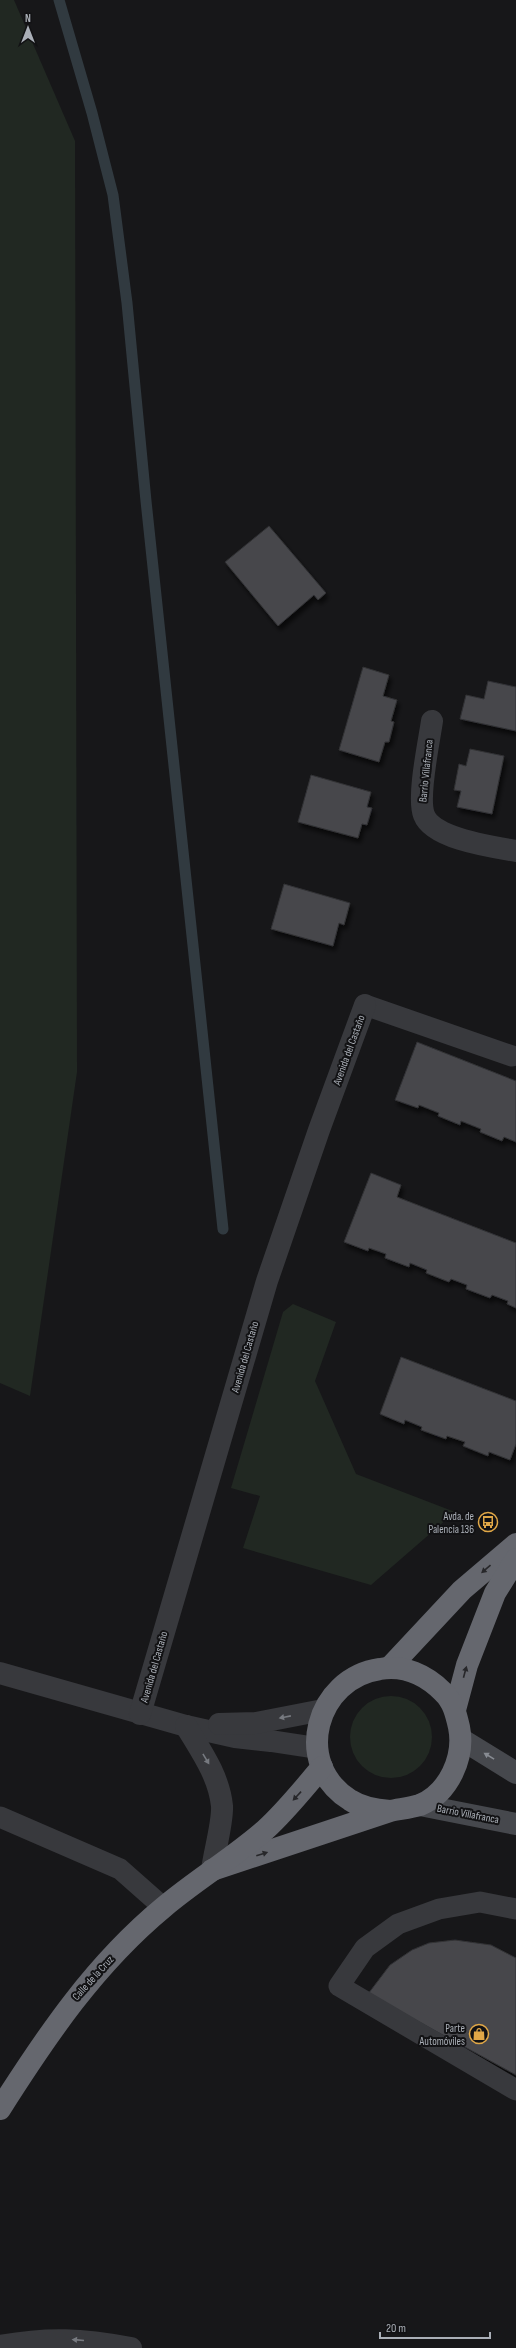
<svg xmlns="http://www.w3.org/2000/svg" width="516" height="2348" viewBox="0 0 516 2348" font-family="'Sofia Sans Condensed',sans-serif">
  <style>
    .green { fill: #212822 }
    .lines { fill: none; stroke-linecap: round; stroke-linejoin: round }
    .stream { stroke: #313a40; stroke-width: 11 }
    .building { fill: #46474b; stroke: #313134; filter: url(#shadow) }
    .lane { stroke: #38393d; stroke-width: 21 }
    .street { stroke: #38393d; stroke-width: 22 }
    .secondary { stroke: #46484d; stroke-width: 22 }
    .highway { stroke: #65676e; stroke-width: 22 }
    .oneway { fill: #27272a }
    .oneway2 { fill: #777a80 }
    .oneway3 { fill: #878b92 }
    .labels { text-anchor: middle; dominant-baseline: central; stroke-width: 4; stroke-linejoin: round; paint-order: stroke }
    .street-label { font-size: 11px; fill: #aaafb7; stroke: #121214 }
    .poi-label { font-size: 11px; fill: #aaafb7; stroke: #121214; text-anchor: end }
  </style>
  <defs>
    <filter id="shadow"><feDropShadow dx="2.5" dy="4.5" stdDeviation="2" flood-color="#0009"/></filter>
  </defs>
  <rect width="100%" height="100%" fill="#171719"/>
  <g class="green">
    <polygon points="0,0 14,0 75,141 77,1072 30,1396 0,1383"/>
    <polygon points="293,1304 336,1322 315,1381 356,1474 455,1512 371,1585 243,1548 260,1496 231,1488 283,1312"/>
    <circle cx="391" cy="1737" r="41"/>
  </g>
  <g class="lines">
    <polyline class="stream" points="59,0 92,113 113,195 127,303 146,501 223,1229"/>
  </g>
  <g class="building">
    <polygon points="269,526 326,593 318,600 314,595 278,626 225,562"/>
    <polygon points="363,667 389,675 383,696 397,700 391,721 394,722 389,742 385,742 379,762 339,750"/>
    <polygon points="488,681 516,687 516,731 460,719 466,695 484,699"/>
    <polygon points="470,749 504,756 492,814 457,807 461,791 454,790 459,764 466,766"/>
    <polygon points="311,775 371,792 367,807 372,808 367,825 362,824 358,838 298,822"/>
    <polygon points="284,884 350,903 344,925 339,923 333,946 271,929"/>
    <polygon points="417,1042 516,1081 516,1142 504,1137 502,1141 480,1132 481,1129 461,1121 460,1125 438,1116 439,1113 419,1105 418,1108 395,1100"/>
    <polygon points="371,1173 401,1185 397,1197 516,1243 516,1308 507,1304 508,1301 492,1295 490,1298 466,1289 467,1285 451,1279 449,1282 426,1273 427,1270 410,1263 409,1267 385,1258 386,1254 369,1248 368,1251 344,1242"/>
    <polygon points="401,1357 516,1401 516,1444 510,1460 489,1452 488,1456 463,1446 465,1442 447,1436 446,1439 421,1430 422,1427 405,1420 404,1424 380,1414"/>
    <polygon points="455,1940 491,1945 516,1958 516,2075 368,1994 390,1965 412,1950 429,1943"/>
  </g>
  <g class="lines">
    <g class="lane">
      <polyline points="365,1005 512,1056"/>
      <polyline points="0,1817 120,1869 163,1907"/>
      <polyline points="516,1909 480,1902 439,1909 398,1924 365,1948 339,1986 516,2090"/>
    </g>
    <g class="street">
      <path d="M 432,721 C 429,742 417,797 424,815 C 433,839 493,847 516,851"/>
      <polyline points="0,1673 186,1726 235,1737 271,1741 317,1748"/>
      <polyline points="140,1714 267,1281 319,1130 365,1005"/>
      <polyline points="219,1724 256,1723 323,1710"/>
      <path d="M 186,1726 C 201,1751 219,1776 222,1806 C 223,1822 214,1853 212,1870"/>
      <path d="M 0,2346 C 49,2337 82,2339 131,2348"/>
    </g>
    <g class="secondary">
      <polyline points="461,1739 516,1773"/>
      <polyline points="420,1805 516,1824"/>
    </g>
    <g class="highway">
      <polyline points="390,1667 462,1590 516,1544"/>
      <polyline points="455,1710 467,1665 495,1593 516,1559"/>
      <path d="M 212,1870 L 390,1811 C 399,1809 410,1808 420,1805 C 449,1793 465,1757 459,1727 C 456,1714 453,1701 443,1692 C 426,1675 404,1665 380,1669 C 316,1678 292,1764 350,1800 C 362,1808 375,1810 390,1811"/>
      <path d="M 0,2109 C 47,2035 95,1964 164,1907 C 196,1880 233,1858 265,1830 C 286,1811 304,1788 322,1767"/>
    </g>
  </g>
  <defs><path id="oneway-solid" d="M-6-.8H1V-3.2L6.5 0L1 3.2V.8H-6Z"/></defs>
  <g class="oneway">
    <use href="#oneway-solid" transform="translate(486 1569) rotate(139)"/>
    <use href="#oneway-solid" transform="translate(465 1672) rotate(-75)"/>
    <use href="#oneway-solid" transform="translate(297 1796) rotate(133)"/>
    <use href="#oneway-solid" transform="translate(262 1854) rotate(-18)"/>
  </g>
  <g class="oneway2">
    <use href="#oneway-solid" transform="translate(285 1717) rotate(169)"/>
    <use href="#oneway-solid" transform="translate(206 1759) rotate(59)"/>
    <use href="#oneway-solid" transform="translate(78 2340) rotate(-175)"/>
  </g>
  <use class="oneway3" href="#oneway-solid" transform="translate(489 1756) rotate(-149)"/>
  <defs>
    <symbol id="bus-ring" viewBox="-11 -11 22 22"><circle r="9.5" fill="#121214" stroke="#e0a747" stroke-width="1.5"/><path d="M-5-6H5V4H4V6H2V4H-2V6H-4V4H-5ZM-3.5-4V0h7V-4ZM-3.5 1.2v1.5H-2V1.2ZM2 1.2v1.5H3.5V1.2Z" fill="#e0a747"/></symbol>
    <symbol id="shop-ring" viewBox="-11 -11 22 22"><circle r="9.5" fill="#121214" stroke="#e0a747" stroke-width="1.5"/><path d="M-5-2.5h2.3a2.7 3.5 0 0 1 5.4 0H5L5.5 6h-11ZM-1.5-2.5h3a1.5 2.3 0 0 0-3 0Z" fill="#e0a747"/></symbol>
  </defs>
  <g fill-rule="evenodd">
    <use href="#bus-ring" x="477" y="1511" width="22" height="22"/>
    <use href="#shop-ring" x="468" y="2023" width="22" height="22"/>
  </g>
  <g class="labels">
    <g class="street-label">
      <text transform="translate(426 771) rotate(-84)">Barrio Villafranca</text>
      <text transform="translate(349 1050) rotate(-70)">Avenida del Castaño</text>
      <text transform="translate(245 1357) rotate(-74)">Avenida del Castaño</text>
      <text transform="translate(154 1667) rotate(-74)">Avenida del Castaño</text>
      <text transform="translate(468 1814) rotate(11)">Barrio Villafranca</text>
      <text transform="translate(93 1978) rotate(-48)">Calle de la Cruz</text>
    </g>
    <g class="poi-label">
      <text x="474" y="1516">Avda. de<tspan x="474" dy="13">Palencia 136</tspan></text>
      <text x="465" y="2028">Parte<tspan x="465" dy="13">Automóviles</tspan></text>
    </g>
  </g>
  <g transform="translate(28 28)" stroke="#121214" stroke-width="3" paint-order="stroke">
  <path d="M0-3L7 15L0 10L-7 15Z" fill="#aaafb7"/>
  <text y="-6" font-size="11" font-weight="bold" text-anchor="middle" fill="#aaafb7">N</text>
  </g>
  <path d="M380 2332v6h110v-6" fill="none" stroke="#aaafb7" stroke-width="2"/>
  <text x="386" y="2332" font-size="12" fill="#aaafb7" stroke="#121214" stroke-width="3" paint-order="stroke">20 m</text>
</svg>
